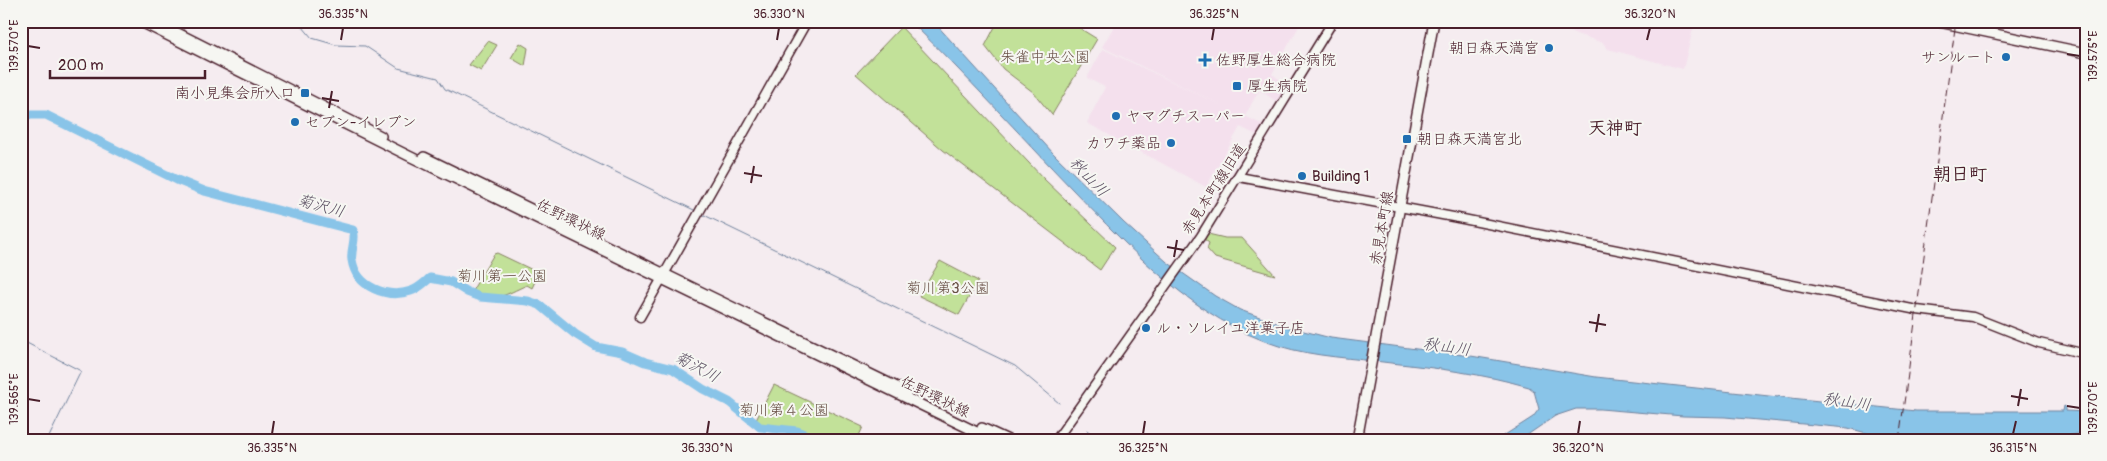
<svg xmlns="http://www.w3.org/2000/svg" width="2107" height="461" viewBox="0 0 2107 461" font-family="Pangolin,'Klee One',sans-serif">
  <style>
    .built { fill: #f4e0ed }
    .green { fill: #c2e199; stroke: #868062 }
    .water { fill: #89c4e8; stroke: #70829c }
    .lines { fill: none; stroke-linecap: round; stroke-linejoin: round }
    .stream { stroke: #70829c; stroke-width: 1 }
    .river { stroke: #89c4e8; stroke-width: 9 }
    .tertiary-casing { stroke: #4a1f2b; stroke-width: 11 }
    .secondary-casing { stroke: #4a1f2b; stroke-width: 12 }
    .tertiary { stroke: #f6f6f2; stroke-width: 8 }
    .secondary { stroke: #f6f6f2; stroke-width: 9 }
    .rail { stroke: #4a1f2b; stroke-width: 1; stroke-dasharray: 8 4; stroke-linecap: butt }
    .ticks { fill: none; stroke: #4a1f2b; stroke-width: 2 }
    .poi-dot { fill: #1f6fb2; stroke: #f6f6f2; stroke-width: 2 }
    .labels { text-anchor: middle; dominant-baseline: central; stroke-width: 4; stroke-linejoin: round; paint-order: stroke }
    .poi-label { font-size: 15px; fill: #4a1f2b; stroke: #f6f6f2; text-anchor: start }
    .park-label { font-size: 15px; fill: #685046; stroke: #f6f6f2 }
    .street-label { font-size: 15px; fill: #4a1f2b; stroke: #f6f6f2 }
    .water-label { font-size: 16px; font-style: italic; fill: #5d5164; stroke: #f6f6f2 }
    .quarter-label { font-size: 18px; font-weight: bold; fill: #4a1f2b; stroke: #f6f6f2 }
    .neatline { fill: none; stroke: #4a1f2b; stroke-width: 2 }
    .ticks-label { font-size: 12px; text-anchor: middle; fill: #4a1f2b }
  </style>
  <rect width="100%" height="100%" fill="#f5ecf0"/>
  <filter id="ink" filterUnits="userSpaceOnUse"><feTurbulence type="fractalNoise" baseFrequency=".02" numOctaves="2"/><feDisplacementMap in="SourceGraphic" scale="10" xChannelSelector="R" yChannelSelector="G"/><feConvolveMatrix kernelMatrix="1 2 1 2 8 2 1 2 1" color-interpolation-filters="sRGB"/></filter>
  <g filter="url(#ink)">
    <g class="built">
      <polygon points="1117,21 1302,21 1272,74 1289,86 1279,103 1259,90 1245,116 1263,125 1257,135 1240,127 1206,187 1087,123 1105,87 1087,78 1103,49 1221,105 1102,47"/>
      <polygon points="1538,21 1695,21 1683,69 1608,49 1603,43"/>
    </g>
    <g class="green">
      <polygon points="998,21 1068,21 1097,39 1052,115 1033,92 1003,69 985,46"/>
      <polygon points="901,27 1044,179 1115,247 1100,270 943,150 856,74"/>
      <polygon points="488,41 497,45 481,71 469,65"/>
      <polygon points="520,43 528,48 525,66 511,58"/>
      <polygon points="1208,234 1225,238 1242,238 1275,275 1215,258 1207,249 1209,243 1204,239"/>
      <path d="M 497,253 L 539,273 L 532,288 L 527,285 C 504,295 497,303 472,291 L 494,254 Z"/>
      <polygon points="940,261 978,281 959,315 919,296"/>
      <path d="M 774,385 L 863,427 L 857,440 L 812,440 C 794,421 775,433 755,422 Z"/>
    </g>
    <path class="water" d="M 910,21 L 933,21 L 1053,153 L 1124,223 L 1167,262 L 1215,296 L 1240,310 L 1288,327 L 1331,338 L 1471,356 L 1596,377 L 1778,397 L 1779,395 L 1781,397 L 1916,411 L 2063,411 L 2064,406 L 2066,407 L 2066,411 L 2086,412 L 2086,432 L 2047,440 L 1892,440 L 1848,428 L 1725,417 L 1683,416 L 1600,409 L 1576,409 L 1555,416 L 1520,440 L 1497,440 L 1533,417 L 1539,409 L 1534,391 L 1529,387 C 1484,374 1437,368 1391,363 C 1353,358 1315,357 1279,346 C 1197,321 1131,250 1073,190 C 1019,134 966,75 910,21 Z"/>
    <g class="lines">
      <g class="stream">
        <polyline points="298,21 312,38 336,45 365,46 398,68 438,78 445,89 696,211"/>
        <polyline points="702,214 1015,366 1059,403"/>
        <polyline points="21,340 81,371 49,437 54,440"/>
        <polyline points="1087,430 1098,440"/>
      </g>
      <path class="river" d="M 21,115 L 46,115 L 177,180 L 204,191 L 353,230 C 357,239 350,250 352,260 C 356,287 387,299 411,291 C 418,289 424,283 430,278 L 451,282 L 467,292 L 480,297 L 528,301 L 540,305 L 575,334 L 596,347 L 622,352 L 645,362 L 673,369 L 703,389 L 729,402 L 760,427 L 797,431 L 804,434 L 809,440"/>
      <defs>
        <g id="tertiary">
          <polyline points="1239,177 1453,217 1917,310 1973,317 2039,343 2086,354"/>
          <polyline points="640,317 807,21"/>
          <polyline points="1056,440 1201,236 1333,21"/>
        </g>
        <g id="secondary">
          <polyline points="139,21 409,156 993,440"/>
          <polyline points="154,21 381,136"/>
          <polyline points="1934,21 2086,53"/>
          <polyline points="424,157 907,392"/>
          <polyline points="982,428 1008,440"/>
          <polyline points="1357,440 1434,21"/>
        </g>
      </defs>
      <use href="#tertiary" class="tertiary-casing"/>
      <use href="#secondary" class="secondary-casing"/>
      <use href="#tertiary" class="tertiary"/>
      <use href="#secondary" class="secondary"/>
      <polyline class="rail" points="1899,440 1956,21"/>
    </g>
  </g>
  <path class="ticks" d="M 341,40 L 343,28M 777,40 L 779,28M 1212,40 L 1214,28M 1647,40 L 1650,28M 28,46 L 40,48M 2067,54 L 2080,56M 322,98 L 339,101M 329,108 L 332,91M 744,173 L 762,176M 751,183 L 754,166M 1167,247 L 1184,250M 1174,257 L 1177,240M 1589,322 L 1606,325M 1596,332 L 1599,314M 2011,396 L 2028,399M 28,399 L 40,401M 2018,406 L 2021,389M 2067,406 L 2080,408M 272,434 L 274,421M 707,434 L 709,421M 1143,434 L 1145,421M 1578,434 L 1580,421M 2013,434 L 2016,421"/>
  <g class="poi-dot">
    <circle cx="1549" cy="48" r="5"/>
    <circle cx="2006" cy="57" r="5"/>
    <path d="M1202.5 52.5h5v5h5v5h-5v5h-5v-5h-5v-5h5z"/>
    <rect x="1232" y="81" width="10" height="10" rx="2.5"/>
    <rect x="300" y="88" width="10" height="10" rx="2.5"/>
    <circle cx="1116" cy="116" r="5"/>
    <circle cx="295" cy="122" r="5"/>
    <rect x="1402" y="134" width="10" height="10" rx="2.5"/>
    <circle cx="1171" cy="143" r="5"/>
    <circle cx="1302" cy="176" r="5"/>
    <circle cx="1146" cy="328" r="5"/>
  </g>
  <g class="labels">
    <g class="poi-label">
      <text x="1539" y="48" text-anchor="end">朝日森天満宮</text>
      <text x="1996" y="57" text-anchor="end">サンルート</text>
      <text x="1216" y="60">佐野厚生総合病院</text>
      <text x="1247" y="86">厚生病院</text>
      <text x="295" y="93" text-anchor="end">南小見集会所入口</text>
      <text x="1126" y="116">ヤマグチスーパー</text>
      <text x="305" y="122">セブン-イレブン</text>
      <text x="1417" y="139">朝日森天満宮北</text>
      <text x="1161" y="143" text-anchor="end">カワチ薬品</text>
      <text x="1312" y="176">Building 1</text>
      <text x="1156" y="328">ル・ソレイユ洋菓子店</text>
    </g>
    <g class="park-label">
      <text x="1045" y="57">朱雀中央公園</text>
      <text x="502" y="276">菊川第一公園</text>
      <text x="948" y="288">菊川第3公園</text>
      <text x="784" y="410">菊川第４公園</text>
    </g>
    <g class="street-label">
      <text transform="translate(1214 189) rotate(-57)">赤見本町線旧道</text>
      <text transform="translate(571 220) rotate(26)">佐野環状線</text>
      <text transform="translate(1382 228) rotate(-80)">赤見本町線</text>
      <text transform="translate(935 397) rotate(26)">佐野環状線</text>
    </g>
    <g class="water-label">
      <text transform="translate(1089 177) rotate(46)">秋山川</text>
      <text transform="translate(321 206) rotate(15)">菊沢川</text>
      <text transform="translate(1447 347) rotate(8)">秋山川</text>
      <text transform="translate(697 367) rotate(28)">菊沢川</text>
      <text transform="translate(1847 402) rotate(8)">秋山川</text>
    </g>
    <g class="quarter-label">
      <text x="1615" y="128">天神町</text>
      <text x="1960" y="174">朝日町</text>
    </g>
  </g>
  <rect width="2107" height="461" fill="none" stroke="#f6f6f2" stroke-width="55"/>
  <path d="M50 70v8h155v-8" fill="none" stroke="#4a1f2b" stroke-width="2.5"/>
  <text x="58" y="70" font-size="15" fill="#4a1f2b" stroke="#f6f6f2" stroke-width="4" paint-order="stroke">200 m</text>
  <rect x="28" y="28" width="2052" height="406" class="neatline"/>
  <g class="ticks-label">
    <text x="343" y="18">36.335°N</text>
    <text x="779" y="18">36.330°N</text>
    <text x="1214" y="18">36.325°N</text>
    <text x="1650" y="18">36.320°N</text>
    <text transform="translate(14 46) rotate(-90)" y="4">139.570°E</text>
    <text transform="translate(2093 56) rotate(-90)" y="4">139.575°E</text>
    <text transform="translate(14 399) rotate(-90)" y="4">139.565°E</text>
    <text transform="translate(2093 408) rotate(-90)" y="4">139.570°E</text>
    <text x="272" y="452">36.335°N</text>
    <text x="707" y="452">36.330°N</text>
    <text x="1143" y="452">36.325°N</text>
    <text x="1578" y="452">36.320°N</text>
    <text x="2013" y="452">36.315°N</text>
  </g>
</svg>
